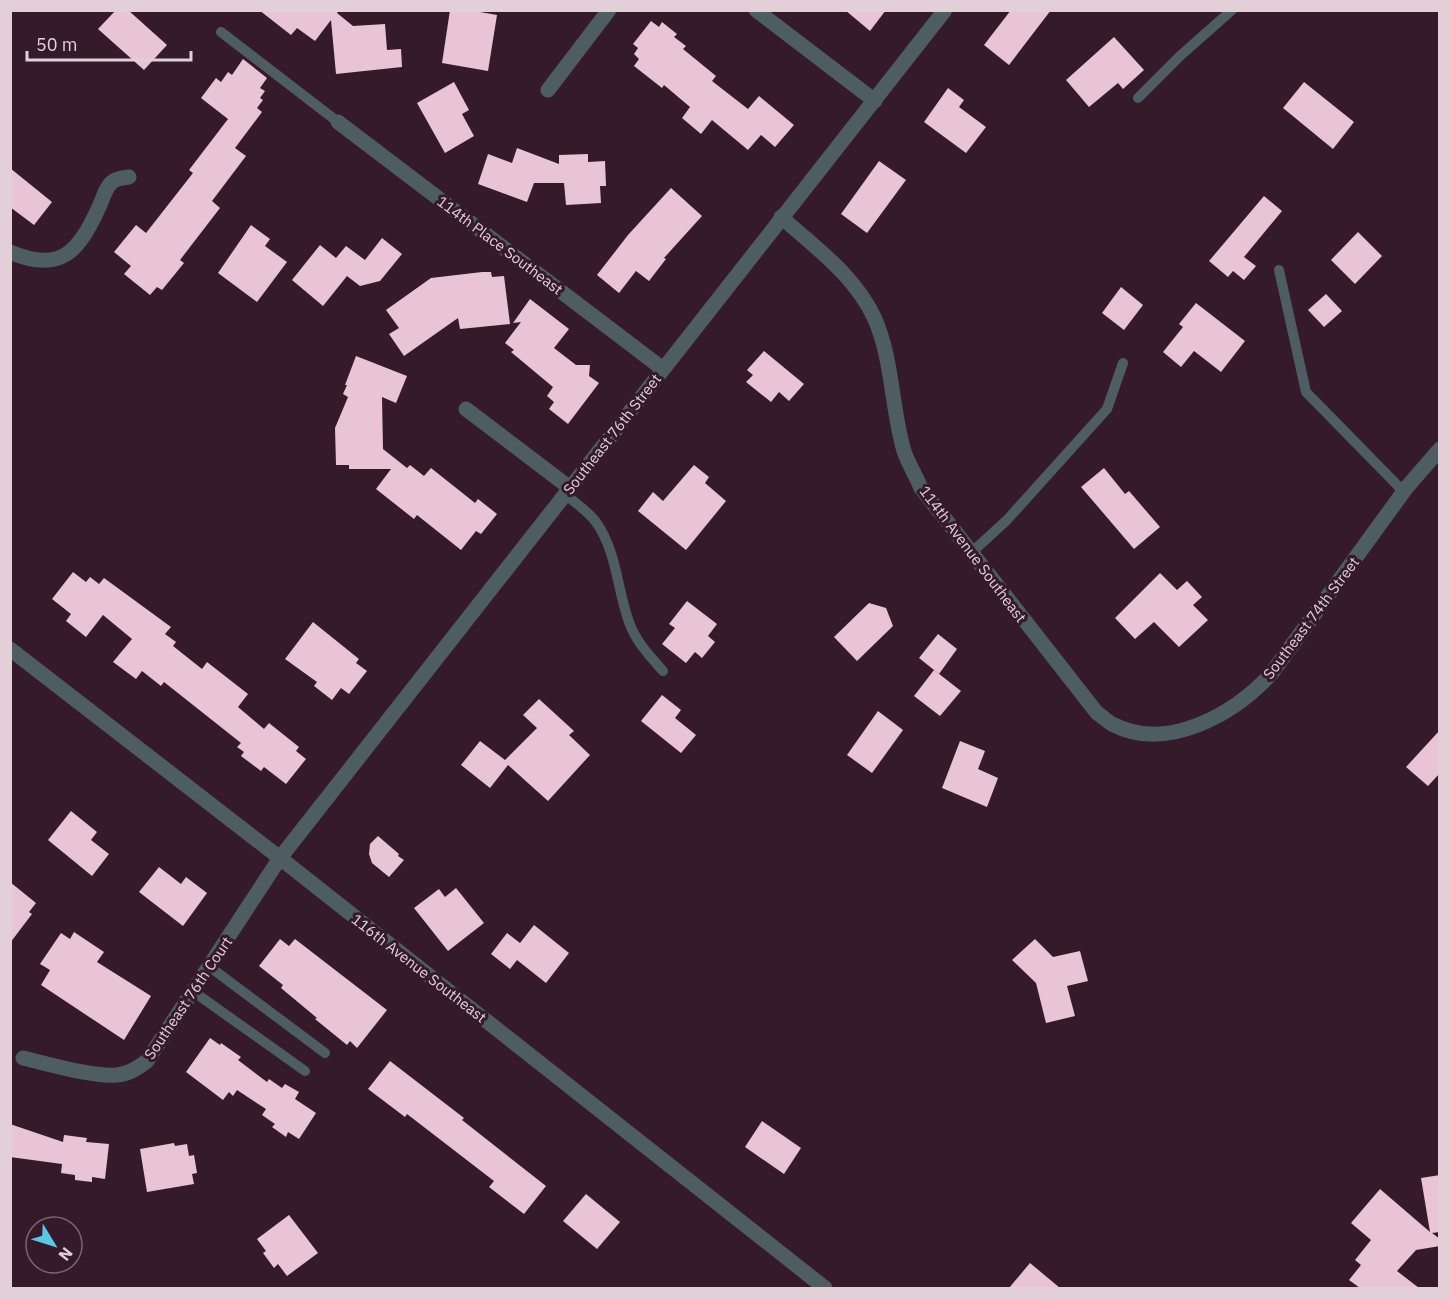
<svg xmlns="http://www.w3.org/2000/svg" width="1450" height="1299" viewBox="0 0 1450 1299" font-family="'IBM Plex Sans',sans-serif">
  <style>
    .building { fill: #e8c4d5 }
    .lines { fill: none; stroke-linecap: round; stroke-linejoin: round }
    .service { stroke: #4d5d62; stroke-width: 10 }
    .minor { stroke: #4d5d62; stroke-width: 15 }
    .tertiary { stroke: #4d5d62; stroke-width: 15 }
    .labels { text-anchor: middle; dominant-baseline: central; stroke-width: 6; stroke-linejoin: round; paint-order: stroke }
    .street-label { font-size: 15px; fill: #e2cfd8; stroke: #351b29 }
  </style>
  <rect width="100%" height="100%" fill="#351b29"/>
  <g class="building">
    <polygon points="116,10 128,10 167,45 144,70 98,29"/>
    <polygon points="259,10 339,10 337,13 353,26 385,24 387,50 401,49 402,67 336,74 331,20 315,41 297,28 291,35"/>
    <polygon points="450,10 469,10 497,15 488,71 442,63"/>
    <polygon points="845,10 886,10 870,31"/>
    <polygon points="1011,10 1051,10 1009,65 984,45"/>
    <polygon points="651,21 659,27 662,22 677,34 674,37 686,46 683,49 716,76 712,81 748,109 759,96 794,125 775,147 761,135 748,150 712,120 701,134 682,118 690,107 664,85 662,88 634,66 639,59 634,54 638,48 633,44"/>
    <polygon points="1114,37 1144,70 1123,89 1118,83 1089,107 1066,80"/>
    <polygon points="243,59 267,78 260,88 265,91 260,98 263,100 257,108 262,112 235,148 246,156 212,201 220,208 180,260 184,263 162,290 157,287 150,295 124,274 131,266 114,252 136,225 146,233 193,173 189,170 228,119 201,98 216,78 221,82 228,72 232,75"/>
    <polygon points="454,82 469,110 462,114 474,136 445,153 417,103"/>
    <polygon points="1304,82 1354,122 1333,149 1283,108"/>
    <polygon points="948,88 964,100 959,107 986,127 966,153 924,122"/>
    <polygon points="517,148 559,164 559,155 588,154 588,162 605,161 606,186 600,186 601,203 566,205 564,183 534,183 527,202 478,184 488,154 512,163"/>
    <polygon points="879,161 906,180 867,233 841,214"/>
    <polygon points="10,168 52,202 34,225 10,207"/>
    <polygon points="671,188 702,216 664,258 666,259 649,281 636,271 619,293 597,275 628,235"/>
    <polygon points="1264,196 1282,211 1244,257 1256,266 1244,280 1233,271 1228,277 1209,261"/>
    <polygon points="251,225 270,239 265,246 287,262 257,302 218,273"/>
    <polygon points="1358,232 1382,256 1355,284 1331,260"/>
    <polygon points="382,238 402,254 380,281 360,286 347,276 323,306 292,280 320,245 336,258 346,246 365,260"/>
    <polygon points="482,272 491,272 492,277 504,276 510,324 460,329 458,318 404,356 389,334 399,328 386,310 431,278"/>
    <polygon points="1121,287 1143,305 1124,330 1102,313"/>
    <polygon points="1326,294 1342,311 1324,327 1308,310"/>
    <polygon points="530,299 569,329 554,348 576,365 590,365 589,376 599,383 568,424 549,409 554,402 547,396 553,387 511,352 514,350 505,343 521,322 513,323"/>
    <polygon points="1196,303 1245,341 1221,372 1194,351 1181,367 1163,352 1183,327 1179,324"/>
    <polygon points="764,351 804,384 789,401 779,392 771,402 746,382 753,375 747,370"/>
    <polygon points="356,356 407,376 396,403 382,397 383,449 407,468 410,465 424,476 431,468 475,503 478,499 497,514 481,534 476,531 461,550 417,515 414,519 376,489 391,469 349,469 349,465 336,465 335,428 348,397 343,394 347,385 345,385"/>
    <polygon points="694,465 709,477 705,483 726,501 686,550 638,511 653,492 663,501"/>
    <polygon points="1104,468 1125,494 1129,491 1160,527 1134,549 1081,487"/>
    <polygon points="73,572 86,582 90,577 99,584 104,578 171,627 165,634 176,642 173,646 202,669 207,662 248,694 238,707 264,729 269,723 299,747 296,751 306,759 286,784 264,767 261,771 241,756 244,752 237,747 241,743 164,682 161,686 142,671 136,679 113,662 132,639 103,615 86,637 66,621 71,614 52,599"/>
    <polygon points="1160,573 1177,590 1187,581 1202,597 1193,605 1208,620 1179,647 1154,622 1135,639 1115,618"/>
    <polygon points="687,601 717,624 708,636 715,642 702,658 695,652 686,663 662,644 675,628 669,624"/>
    <polygon points="869,603 886,608 893,626 857,661 834,637"/>
    <polygon points="313,622 359,659 356,663 367,671 349,694 341,688 332,700 314,686 317,682 285,659"/>
    <polygon points="938,634 957,649 939,674 919,658"/>
    <polygon points="934,670 961,691 940,716 914,696"/>
    <polygon points="662,695 681,710 675,718 696,735 681,753 641,721"/>
    <polygon points="539,699 574,731 569,735 590,755 548,801 508,765 490,788 461,765 480,741 505,760 537,728 523,715"/>
    <polygon points="878,711 903,730 872,773 847,755"/>
    <polygon points="1440,730 1440,773 1428,786 1406,767"/>
    <polygon points="960,741 985,751 978,769 998,778 987,807 942,788"/>
    <polygon points="71,811 97,832 91,840 109,854 92,876 48,840"/>
    <polygon points="378,836 399,854 398,856 404,860 389,877 372,863 369,854 370,844"/>
    <polygon points="159,867 181,884 186,877 207,893 183,926 139,892"/>
    <polygon points="10,882 36,903 29,912 32,914 10,943"/>
    <polygon points="456,888 484,923 448,951 414,908 439,889 445,897"/>
    <polygon points="534,925 569,953 546,983 517,960 510,969 491,954 507,933 520,943"/>
    <polygon points="74,932 104,952 97,962 151,996 124,1040 41,985 50,970 40,964 61,933 70,939"/>
    <polygon points="280,939 289,946 295,939 387,1010 357,1048 350,1041 347,1045 315,1019 317,1018 281,988 283,985 259,966"/>
    <polygon points="1035,939 1053,957 1080,951 1088,981 1067,986 1075,1016 1046,1023 1036,983 1012,960"/>
    <polygon points="210,1038 220,1045 221,1043 241,1057 238,1060 267,1082 269,1079 282,1088 285,1084 299,1092 295,1099 316,1113 299,1139 288,1132 286,1137 272,1127 275,1124 262,1115 266,1109 237,1090 233,1096 229,1092 223,1100 186,1072"/>
    <polygon points="390,1061 464,1118 462,1120 546,1186 524,1214 489,1187 494,1181 407,1114 405,1117 368,1089"/>
    <polygon points="762,1121 801,1148 784,1174 745,1147"/>
    <polygon points="10,1124 63,1142 64,1135 87,1138 86,1142 109,1144 105,1179 92,1177 92,1182 75,1180 75,1175 61,1173 62,1164 10,1157"/>
    <polygon points="174,1143 175,1146 187,1144 189,1156 194,1155 197,1173 192,1174 194,1184 147,1192 140,1149"/>
    <polygon points="1440,1175 1440,1232 1432,1233 1440,1239 1440,1246 1416,1250 1397,1271 1419,1288 1360,1288 1349,1280 1361,1265 1355,1260 1371,1240 1351,1223 1380,1189 1430,1232 1421,1178"/>
    <polygon points="586,1194 620,1222 597,1249 563,1221"/>
    <polygon points="289,1215 318,1253 287,1276 278,1264 274,1268 263,1253 266,1251 257,1239"/>
    <polygon points="1030,1263 1060,1288 1009,1288"/>
  </g>
  <g class="lines">
    <g class="service">
      <polyline points="221,32 338,122"/>
      <polyline points="1138,98 1180,56 1232,10"/>
      <polyline points="1279,270 1306,392 1404,492"/>
      <path d="M 565,494 C 575,503 588,511 596,522 C 617,552 617,589 629,622 C 636,642 649,655 663,671"/>
      <polyline points="971,553 1007,520 1107,409 1123,363"/>
      <polyline points="210,967 325,1053"/>
      <polyline points="194,992 305,1071"/>
    </g>
    <g class="minor">
      <polyline points="756,10 875,101"/>
      <polyline points="548,90 609,10"/>
      <polyline points="338,122 663,369"/>
      <path d="M 781,217 C 815,247 854,275 874,317 C 893,359 891,407 904,451 C 908,463 916,476 921,488 L 1097,713 C 1102,716 1107,721 1112,724 C 1167,753 1234,714 1271,674 L 1407,487 L 1440,449"/>
      <path d="M 10,252 C 61,274 79,251 99,207 C 103,199 105,188 112,182 C 117,178 123,178 129,177"/>
      <polyline points="466,409 570,488"/>
      <path d="M 23,1058 C 49,1064 92,1077 117,1075 C 129,1074 138,1068 147,1061 L 280,858"/>
    </g>
    <g class="tertiary">
      <polyline points="10,649 280,858 825,1288"/>
      <polyline points="280,858 945,10"/>
    </g>
  </g>
  <g class="labels">
    <g class="street-label">
      <text transform="translate(500 245) rotate(37)">114th Place Southeast</text>
      <text transform="translate(612 434) rotate(-52)">Southeast 76th Street</text>
      <text transform="translate(973 554) rotate(53)">114th Avenue Southeast</text>
      <text transform="translate(1311 618) rotate(-53)">Southeast 74th Street</text>
      <text transform="translate(419 968) rotate(38)">116th Avenue Southeast</text>
      <text transform="translate(188 998) rotate(-56)">Southeast 76th Court</text>
    </g>
  </g>
  <rect width="1450" height="1299" fill="none" stroke="#e2cfd8" stroke-width="24"/>
  <g transform="translate(54 1245) rotate(128)"><circle r="28" fill="#351b29" stroke="#7a636f" stroke-width="1.5"/>
  <path d="M0-4.5L10 22L0 15L-10 22Z" fill="#5ac8e5"/>
  <text y="-9" font-size="16" font-weight="bold" text-anchor="middle" fill="#e2cfd8">N</text>
  </g>
  <path d="M27 51v9h164v-9" fill="none" stroke="#e2cfd8" stroke-width="3"/>
  <text x="36" y="51" font-size="18" fill="#e2cfd8" stroke="#351b29" stroke-width="4.5" paint-order="stroke">50 m</text>
</svg>
